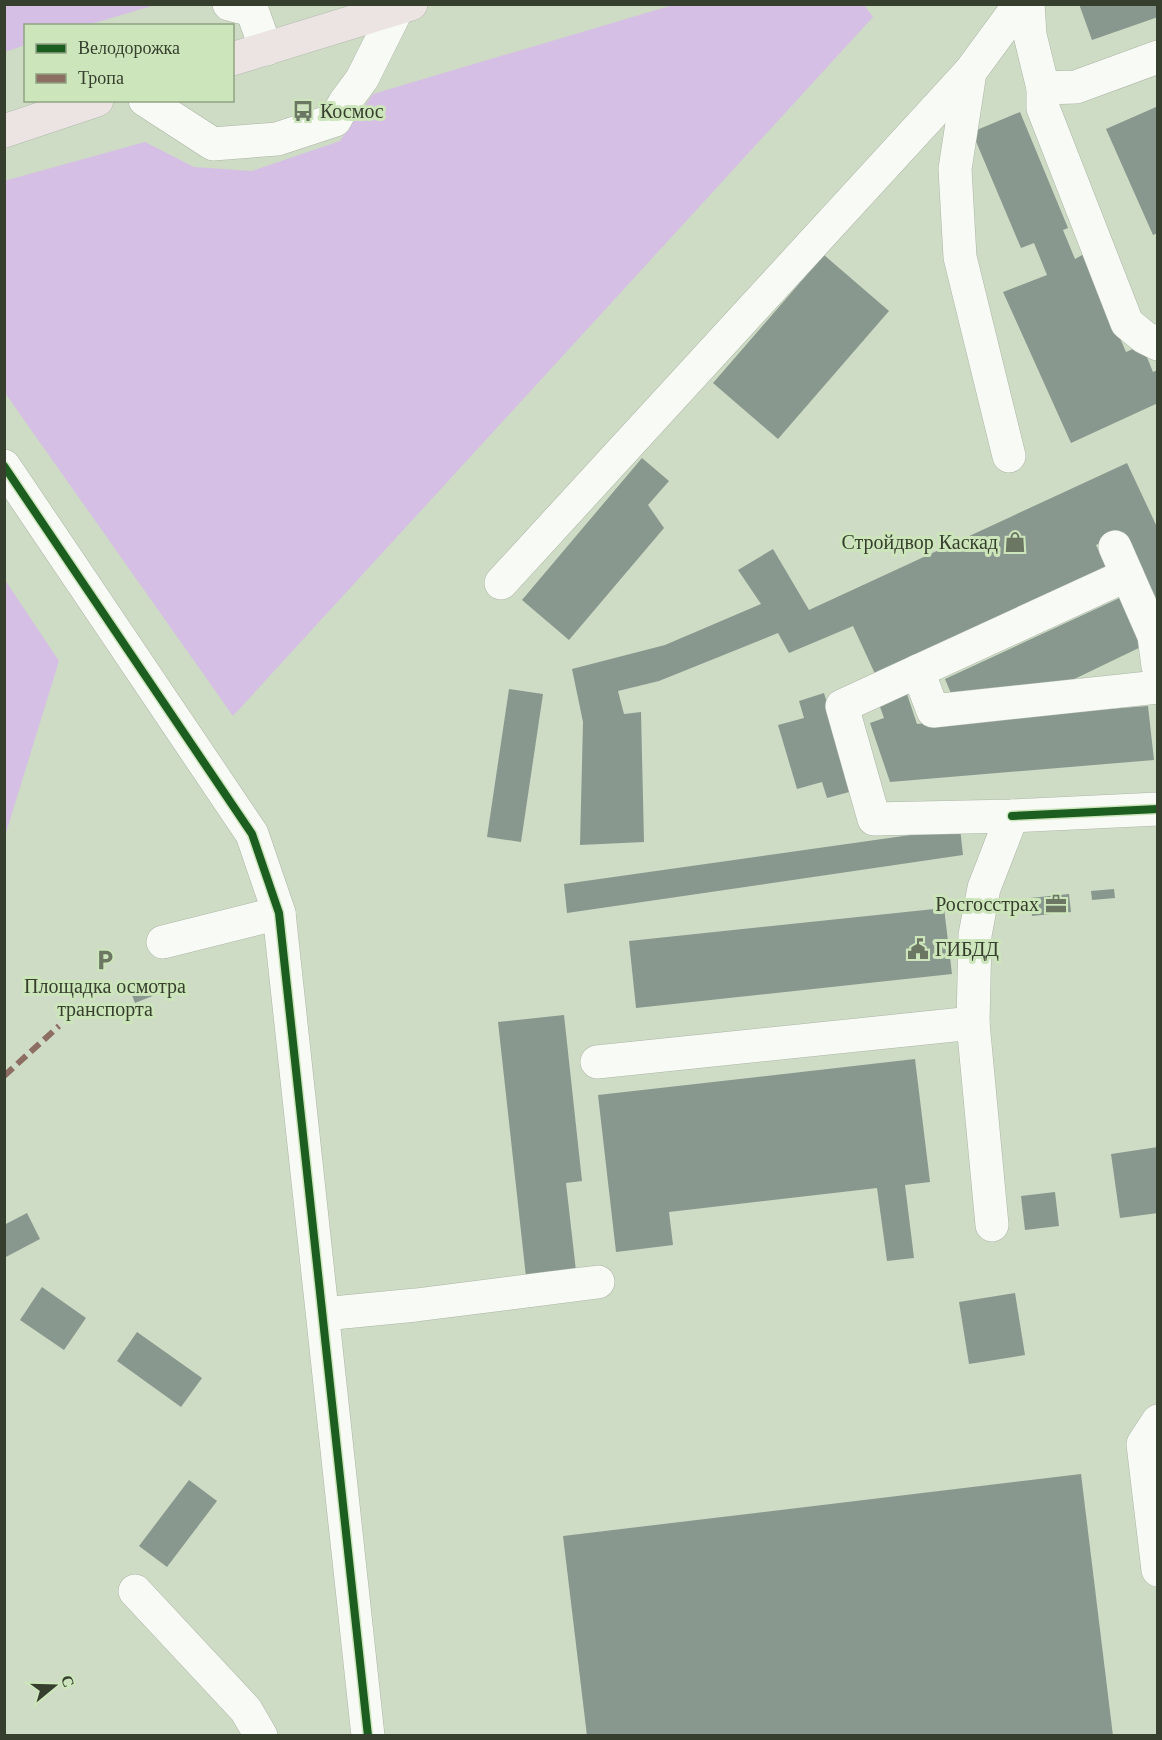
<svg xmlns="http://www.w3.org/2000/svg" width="1162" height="1740" viewBox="0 0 1162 1740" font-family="Georgia,serif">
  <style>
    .green { fill: #d6bfe4 }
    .building { fill: #88988e }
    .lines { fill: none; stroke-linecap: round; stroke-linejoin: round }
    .minor-casing { stroke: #acb6a5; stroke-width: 34 }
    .major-casing { stroke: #b3baae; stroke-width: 34 }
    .minor { stroke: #f8faf6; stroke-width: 33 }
    .major { stroke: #ebe4e3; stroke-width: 33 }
    .quiet { stroke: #8d6e63; stroke-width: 6; stroke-dasharray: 12 6; stroke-linecap: butt }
    .cycleway-casing { stroke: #cde5bb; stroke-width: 11 }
    .cycleway { stroke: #1b5e20; stroke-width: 8 }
    .labels { text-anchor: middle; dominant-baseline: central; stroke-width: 6; stroke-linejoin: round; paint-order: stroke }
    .poi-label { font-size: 20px; fill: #363f2e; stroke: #cde5bb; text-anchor: start }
  </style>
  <rect width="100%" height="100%" fill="#cedbc5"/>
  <g class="green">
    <polygon points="5,4 155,4 155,5 88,25 26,26 25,45 5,52"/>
    <polygon points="673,5 864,5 873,17 233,716 5,393 4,181 145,142 194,167 252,171 340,141 373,94"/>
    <polygon points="5,580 59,661 5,836"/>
  </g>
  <g class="building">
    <polygon points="1079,4 1158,4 1158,17 1092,40"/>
    <polygon points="1156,107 1158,110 1158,233 1153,235 1106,129"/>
    <polygon points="1020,112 1068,228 1063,230 1075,259 1084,254 1126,352 1142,345 1153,372 1158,370 1158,403 1071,443 1003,292 1047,275 1034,243 1021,248 972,132"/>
    <polygon points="824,255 889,311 778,439 713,383"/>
    <polygon points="642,458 669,481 648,505 664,528 569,640 522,600"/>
    <polygon points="1127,463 1158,529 1158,602 1124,532 1096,545 1107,569 876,676 853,626 789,653 778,633 659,681 618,691 624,714 641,712 644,842 580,845 583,722 572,669 665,645 761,604 738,570 773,549 809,610"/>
    <polygon points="1124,596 1145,645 1064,684 955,703 945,679"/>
    <polygon points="509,689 543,694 521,842 487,837"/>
    <polygon points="824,693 853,791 827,798 822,782 797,789 778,725 804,718 799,701"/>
    <polygon points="907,694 917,724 1148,706 1154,760 890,782 870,723 884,718 879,704"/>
    <polygon points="960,828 963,855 567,913 564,884"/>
    <polygon points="1114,889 1115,898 1092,900 1091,891"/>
    <polygon points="1069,894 1071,912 1032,916 1030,898"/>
    <polygon points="944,908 952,974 636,1008 629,941"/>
    <polygon points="151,982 155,995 135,1003 130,990"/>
    <polygon points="564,1015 582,1181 566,1183 576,1271 526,1277 498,1022"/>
    <polygon points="915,1059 930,1182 905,1185 914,1258 887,1261 877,1188 669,1212 673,1245 616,1252 598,1095"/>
    <polygon points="1158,1147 1158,1213 1120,1218 1111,1154"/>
    <polygon points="1055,1192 1059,1226 1025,1230 1021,1196"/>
    <polygon points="27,1213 40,1239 4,1258 4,1225"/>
    <polygon points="42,1287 86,1318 64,1350 20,1320"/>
    <polygon points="1015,1293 1025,1355 969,1364 959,1302"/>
    <polygon points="137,1332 202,1378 181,1407 117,1361"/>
    <polygon points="1081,1474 1113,1736 587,1736 563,1536"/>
    <polygon points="189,1480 217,1501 167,1567 139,1546"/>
  </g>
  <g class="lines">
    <defs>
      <g id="minor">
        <polyline points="229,4 252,10 266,49"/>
        <polyline points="1028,4 1030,35 1043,88 1043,108 1127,323 1144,337 1158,344"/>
        <polyline points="1043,88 1076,87 1158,57"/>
        <polyline points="145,100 213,144 277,139 335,120 345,102 362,79 397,9"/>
        <polyline points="1009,456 960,257 955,169 970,72 1020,4"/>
        <polyline points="4,466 252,834 279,913 368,1736"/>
        <polyline points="1115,547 1154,636 1158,666"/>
        <polyline points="1127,575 842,706 874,819 1012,816 1158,809"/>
        <polyline points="501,583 970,72"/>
        <polyline points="918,671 933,711 1158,687"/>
        <polyline points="163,942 279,913"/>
        <polyline points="597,1062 973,1023"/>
        <polyline points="992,1225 973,1023 975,935 984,888 1012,816"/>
        <polyline points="323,1314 416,1305 598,1282"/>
        <polyline points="1158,1421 1143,1444 1158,1570"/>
        <polyline points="135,1591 246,1710 261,1736"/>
      </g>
      <g id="major">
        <polyline points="232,59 411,4"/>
        <polyline points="4,131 97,100"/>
      </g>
    </defs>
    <use href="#minor" class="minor-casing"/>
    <use href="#major" class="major-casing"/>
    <use href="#minor" class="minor"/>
    <use href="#major" class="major"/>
    <polyline class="quiet" points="4,1076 59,1026"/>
    <defs>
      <g id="cycleway">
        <polyline points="4,466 252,834 279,913 368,1736"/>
        <polyline points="1012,816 1158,809"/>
      </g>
    </defs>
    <use href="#cycleway" class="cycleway-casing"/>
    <use href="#cycleway" class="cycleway"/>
  </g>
  <defs>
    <symbol id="bus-bare" viewBox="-9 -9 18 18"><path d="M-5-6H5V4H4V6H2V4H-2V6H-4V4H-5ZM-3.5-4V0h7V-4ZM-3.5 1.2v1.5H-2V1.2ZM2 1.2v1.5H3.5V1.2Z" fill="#6b7663" stroke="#cde5bb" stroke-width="2.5" paint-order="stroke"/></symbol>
    <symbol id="shop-bare" viewBox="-9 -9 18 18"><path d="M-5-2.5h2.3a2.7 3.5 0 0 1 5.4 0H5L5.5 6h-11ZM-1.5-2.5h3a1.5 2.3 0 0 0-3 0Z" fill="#6b7663" stroke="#cde5bb" stroke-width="2.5" paint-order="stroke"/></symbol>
    <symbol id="office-bare" viewBox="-9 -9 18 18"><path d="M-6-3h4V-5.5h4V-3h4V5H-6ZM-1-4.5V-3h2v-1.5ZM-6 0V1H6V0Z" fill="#6b7663" stroke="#cde5bb" stroke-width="2.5" paint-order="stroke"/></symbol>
    <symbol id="civic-bare" viewBox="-9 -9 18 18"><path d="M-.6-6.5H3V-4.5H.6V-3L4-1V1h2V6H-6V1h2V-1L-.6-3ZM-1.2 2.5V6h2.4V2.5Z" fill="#6b7663" stroke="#cde5bb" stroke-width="2.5" paint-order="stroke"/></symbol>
    <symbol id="parking-bare" viewBox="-9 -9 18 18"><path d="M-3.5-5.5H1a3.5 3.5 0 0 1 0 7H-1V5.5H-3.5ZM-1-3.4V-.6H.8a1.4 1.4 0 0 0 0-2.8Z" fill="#6b7663" stroke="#cde5bb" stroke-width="2.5" paint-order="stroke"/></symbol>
  </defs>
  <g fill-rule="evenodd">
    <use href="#bus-bare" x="288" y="96" width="30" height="30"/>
    <use href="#shop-bare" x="1000" y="527" width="30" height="30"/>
    <use href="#office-bare" x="1041" y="889" width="30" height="30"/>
    <use href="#civic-bare" x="903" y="934" width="30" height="30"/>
    <use href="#parking-bare" x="90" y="945" width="30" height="30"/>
  </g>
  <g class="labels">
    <g class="poi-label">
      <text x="320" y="111">Космос</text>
      <text x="998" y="542" text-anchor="end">Стройдвор Каскад</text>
      <text x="1039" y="904" text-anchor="end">Росгосстрах</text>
      <text x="935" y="949">ГИБДД</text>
      <text x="105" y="986" text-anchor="middle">Площадка осмотра<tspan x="105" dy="23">транспорта</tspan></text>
    </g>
  </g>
  <rect width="1162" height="1740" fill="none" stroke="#363f2e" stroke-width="12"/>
  <rect x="24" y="24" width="210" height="78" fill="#cde5bb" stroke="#91a383" stroke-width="1.5"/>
  <rect x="36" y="44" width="30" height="9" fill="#1b5e20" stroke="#91a383" stroke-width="1.5"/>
  <text x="78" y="54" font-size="18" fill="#363f2e">Велодорожка</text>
  <rect x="36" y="74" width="30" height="9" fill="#8d6e63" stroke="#91a383" stroke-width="1.5"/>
  <text x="78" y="84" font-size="18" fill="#363f2e">Тропа</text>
  <g transform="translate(54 1686) rotate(71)" stroke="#cde5bb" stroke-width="4.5" paint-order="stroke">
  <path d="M0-4.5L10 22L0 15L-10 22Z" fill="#363f2e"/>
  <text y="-9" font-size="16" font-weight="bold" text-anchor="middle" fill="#363f2e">С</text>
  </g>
</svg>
